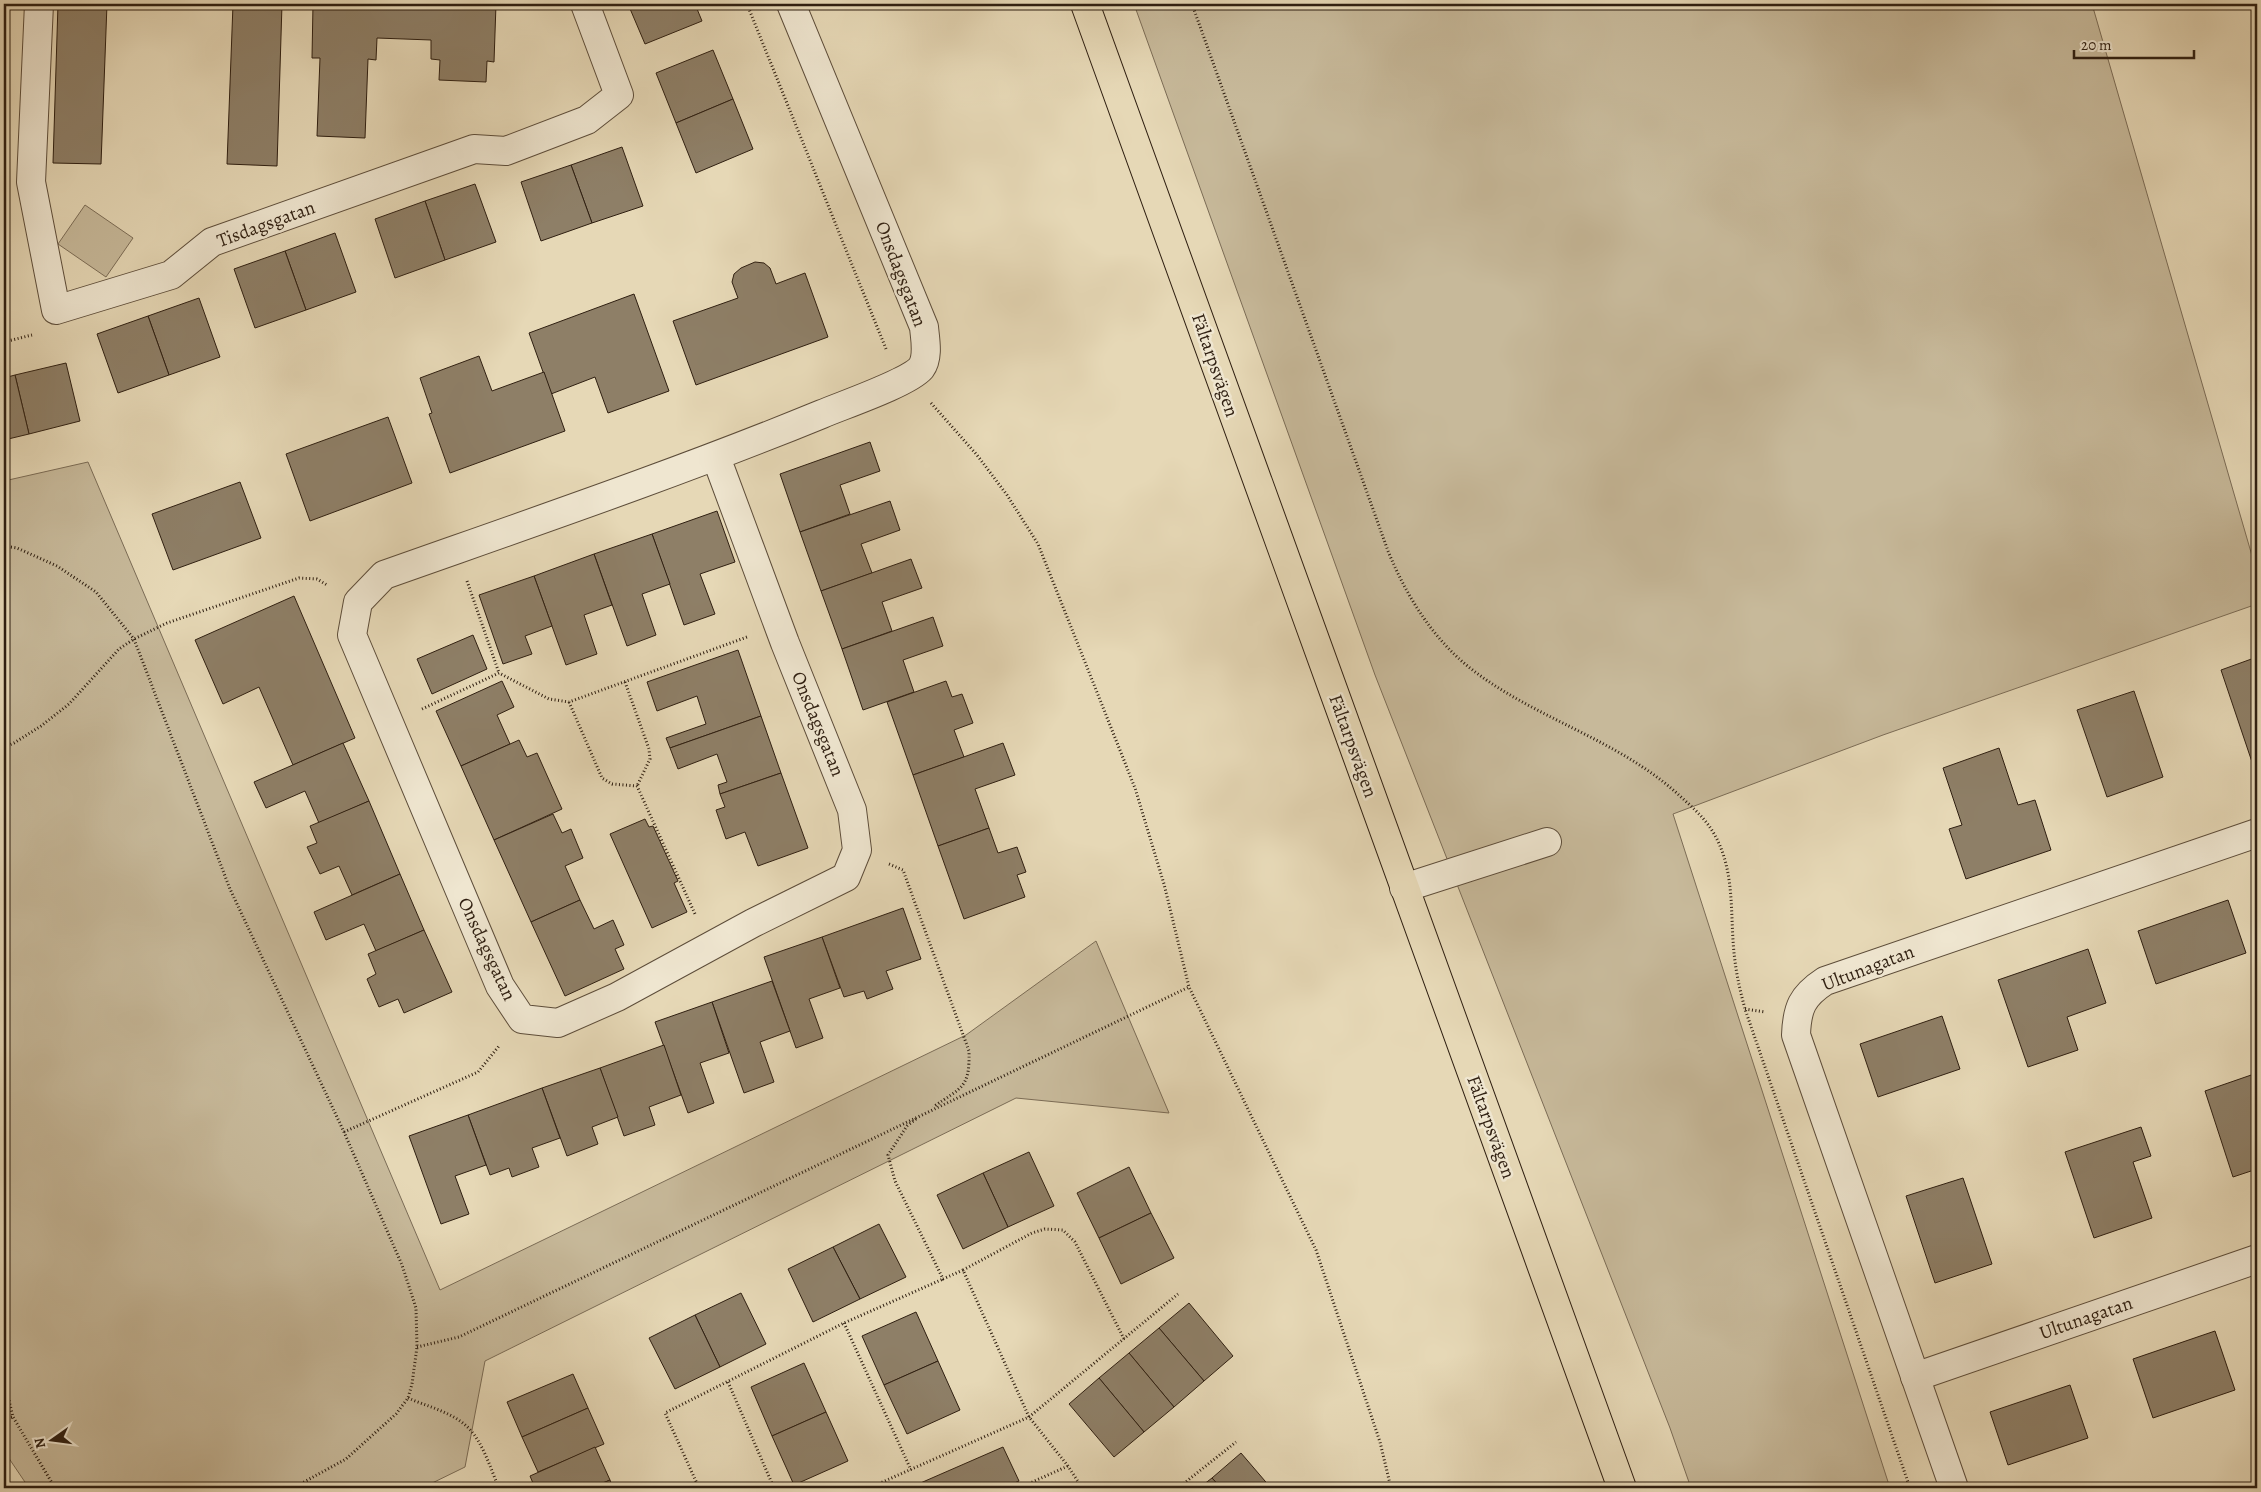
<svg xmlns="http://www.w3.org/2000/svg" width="2261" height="1492" viewBox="0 0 2261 1492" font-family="Alegreya,serif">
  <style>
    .green { fill: #c7b99a; stroke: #7b6c56 }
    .building { fill: #8e7f67; stroke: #2f1f11 }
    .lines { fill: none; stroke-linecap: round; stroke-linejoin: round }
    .minor-casing { stroke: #5d4d3a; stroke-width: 30 }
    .major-casing { stroke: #2f1f11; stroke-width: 30 }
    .path { stroke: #2f1f11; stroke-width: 3; stroke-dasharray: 1 2.5; stroke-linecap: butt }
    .minor { stroke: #efe6d0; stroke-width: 28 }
    .major { stroke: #e6d8b6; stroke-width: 28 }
    .labels { text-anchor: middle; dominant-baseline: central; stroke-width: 5; stroke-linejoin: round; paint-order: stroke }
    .street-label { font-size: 19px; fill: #2f1f11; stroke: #efe6d0 }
  </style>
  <rect width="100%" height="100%" fill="#e6d8b6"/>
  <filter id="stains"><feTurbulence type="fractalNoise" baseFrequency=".004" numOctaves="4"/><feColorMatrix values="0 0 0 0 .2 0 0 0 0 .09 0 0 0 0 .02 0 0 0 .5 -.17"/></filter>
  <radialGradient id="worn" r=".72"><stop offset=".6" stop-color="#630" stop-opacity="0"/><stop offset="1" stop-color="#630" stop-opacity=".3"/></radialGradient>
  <g class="green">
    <polygon points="1134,4 2092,4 2257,573 2257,604 1883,735 1673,814 1890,1488 1691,1488 1670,1428 1375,675"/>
    <polygon points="85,205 133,238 106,277 58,244"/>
    <polygon points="88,462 440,1290 966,1035 1096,941 1169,1113 1016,1098 485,1361 465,1467 422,1488 29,1488 4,1451 4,481"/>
  </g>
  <g class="building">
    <polygon points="58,4 107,4 101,164 53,163"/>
    <polygon points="233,4 282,4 277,166 227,164"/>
    <polygon points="313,4 496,4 494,62 487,61 486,82 439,80 440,60 431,59 431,40 377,38 376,60 368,59 365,138 317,136 320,58 312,58"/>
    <polygon points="628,4 695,4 702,21 645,44"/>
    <polygon points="713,50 733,99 676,123 656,73"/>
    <polygon points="733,99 753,149 696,173 676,123"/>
    <polygon points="622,147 643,206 592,223 571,165"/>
    <polygon points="571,165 592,223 541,241 521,182"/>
    <polygon points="475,184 496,242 445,260 425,201"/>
    <polygon points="425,201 445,260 395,278 375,219"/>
    <polygon points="335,233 356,292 306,310 285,251"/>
    <polygon points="285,251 306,310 255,328 234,269"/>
    <polygon points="755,262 764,263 770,268 776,284 805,273 828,337 696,385 673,321 738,298 732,282 734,274 741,268"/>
    <polygon points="634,294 669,391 608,413 595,377 551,394 529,333"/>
    <polygon points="199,298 220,357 169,375 148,316"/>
    <polygon points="148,316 169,375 118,393 97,334"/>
    <polygon points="479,356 492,391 544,372 565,431 450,473 429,414 432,413 420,378"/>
    <polygon points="66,363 80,421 29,434 15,375"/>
    <polygon points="15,375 29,434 4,440 4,378"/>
    <polygon points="388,417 412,483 310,521 286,454"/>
    <polygon points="870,442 880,471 840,485 850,514 800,532 780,474"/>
    <polygon points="240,482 261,538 173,570 152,514"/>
    <polygon points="890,501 900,530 861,544 872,573 821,591 800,532"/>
    <polygon points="717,511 735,562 700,574 715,614 684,625 652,534"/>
    <polygon points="652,534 670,584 642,594 656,635 627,646 594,554"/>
    <polygon points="594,554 612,605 584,615 597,654 566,665 534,576"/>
    <polygon points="911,559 922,588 882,602 892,631 842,649 821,591"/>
    <polygon points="534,576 552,626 525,636 532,654 503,664 479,595"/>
    <polygon points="294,596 355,738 293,765 259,687 223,704 195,640"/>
    <polygon points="933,617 943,646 903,660 914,692 863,710 842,649"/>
    <polygon points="473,635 487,669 432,694 417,659"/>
    <polygon points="738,650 761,716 670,748 666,738 706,724 697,696 657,711 647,682"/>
    <polygon points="2257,657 2257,760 2252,762 2221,670"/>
    <polygon points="502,681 514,707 497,715 510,744 461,766 436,711"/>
    <polygon points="946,681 952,697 962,694 973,723 954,730 964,757 913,775 887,702"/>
    <polygon points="2134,691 2163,777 2107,797 2077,710"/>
    <polygon points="761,716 781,773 720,794 718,785 727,782 717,754 678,769 670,748"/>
    <polygon points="519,740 527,757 537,753 562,809 494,840 461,766"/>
    <polygon points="343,743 369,801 319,823 305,791 266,808 254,782"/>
    <polygon points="1003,743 1015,775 975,789 989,828 938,846 913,775"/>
    <polygon points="1999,748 2018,805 2035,800 2051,850 1966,879 1949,829 1962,825 1943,768"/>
    <polygon points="781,773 808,848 758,866 745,832 726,839 716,810 725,807 720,794"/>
    <polygon points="369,801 400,874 352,895 339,866 320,874 307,847 317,843 310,826"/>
    <polygon points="553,814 562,833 571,829 583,858 565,866 580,900 531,922 494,840"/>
    <polygon points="645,819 649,827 653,826 678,881 674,883 687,912 652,928 610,834"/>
    <polygon points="989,828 998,853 1017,847 1026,872 1017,875 1025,897 964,919 938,846"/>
    <polygon points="400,874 424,930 376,951 364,924 326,940 314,912"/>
    <polygon points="580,900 594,929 613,920 624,945 615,949 624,969 565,996 531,922"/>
    <polygon points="2228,900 2246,953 2156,984 2138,931"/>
    <polygon points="903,908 921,959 886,971 893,989 867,999 864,991 844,997 822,937"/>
    <polygon points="424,930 452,992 404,1013 398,999 379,1007 367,979 376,974 368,954"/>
    <polygon points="822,937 840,988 809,999 823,1038 796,1048 764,957"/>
    <polygon points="2088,949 2106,1003 2067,1017 2078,1050 2028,1067 1998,980"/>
    <polygon points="772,981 790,1031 760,1042 774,1082 744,1093 712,1002"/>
    <polygon points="712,1002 729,1053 700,1063 714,1103 688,1113 655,1022"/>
    <polygon points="1942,1016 1960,1069 1878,1097 1860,1044"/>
    <polygon points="664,1045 681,1095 649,1107 655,1125 624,1136 600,1068"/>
    <polygon points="600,1068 618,1117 592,1127 598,1144 567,1156 542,1088"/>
    <polygon points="2257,1073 2257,1169 2233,1177 2205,1091"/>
    <polygon points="542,1088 560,1138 532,1148 539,1167 512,1177 509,1168 490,1175 468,1115"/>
    <polygon points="468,1115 486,1165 455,1176 469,1214 441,1224 409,1136"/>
    <polygon points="2141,1127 2151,1156 2133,1162 2152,1218 2094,1238 2065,1152"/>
    <polygon points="1029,1152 1054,1206 1008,1227 983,1173"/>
    <polygon points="1129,1167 1151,1213 1099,1238 1077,1193"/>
    <polygon points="983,1173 1008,1227 963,1249 937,1195"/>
    <polygon points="1963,1178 1992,1264 1935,1283 1906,1196"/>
    <polygon points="1151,1213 1174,1258 1121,1284 1099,1238"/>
    <polygon points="879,1224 906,1277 860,1299 833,1247"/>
    <polygon points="833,1247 860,1299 813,1322 788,1269"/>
    <polygon points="741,1293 766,1344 720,1367 695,1315"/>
    <polygon points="1189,1303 1233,1356 1204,1381 1159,1328"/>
    <polygon points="916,1312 938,1361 884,1385 862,1336"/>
    <polygon points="695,1315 720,1367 675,1389 649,1338"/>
    <polygon points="1159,1328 1204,1381 1174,1407 1129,1353"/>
    <polygon points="2215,1331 2235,1390 2153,1418 2133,1359"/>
    <polygon points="1129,1353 1174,1407 1144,1432 1099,1378"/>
    <polygon points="938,1361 960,1410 907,1434 884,1385"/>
    <polygon points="804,1363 826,1412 772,1436 751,1387"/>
    <polygon points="573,1374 588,1408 522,1437 507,1402"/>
    <polygon points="1099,1378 1144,1432 1114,1457 1069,1404"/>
    <polygon points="2070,1385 2088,1438 2008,1465 1990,1412"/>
    <polygon points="588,1408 604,1444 538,1472 522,1437"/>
    <polygon points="826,1412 848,1461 794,1485 772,1436"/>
    <polygon points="595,1447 610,1480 591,1488 535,1488 530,1476"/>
    <polygon points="1003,1447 1019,1481 1003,1488 909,1488"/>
    <polygon points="1241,1453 1271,1488 1221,1488 1212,1478"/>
    <polygon points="1212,1478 1221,1488 1199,1488"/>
    <polygon points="610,1480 613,1488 591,1488"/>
  </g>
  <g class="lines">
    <defs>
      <g id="minor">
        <polyline points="39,4 31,182 56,310 171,275 212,242 474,149 506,151 587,120 619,95 585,4"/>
        <path d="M 716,457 L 785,643 L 852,810 L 857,850 L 846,877 L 753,923 L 617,997 L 558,1023 L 522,1019 L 500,986 L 352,635 L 358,602 L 384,575 C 531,523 678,473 822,414 C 843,405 908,383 921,368 C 929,357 925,339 924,327 L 791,4"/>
        <polyline points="1404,888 1547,842"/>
        <polyline points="1915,1377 2257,1259"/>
        <path d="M 1954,1488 L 1796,1035 C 1797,1008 1802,996 1825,981 L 2257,833"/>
      </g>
      <polyline id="major" points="1085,4 1622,1488"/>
    </defs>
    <use href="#minor" class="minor-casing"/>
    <use href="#major" class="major-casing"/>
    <g class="path">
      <polyline points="747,4 886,349"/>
      <path d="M 1192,4 L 1388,551 C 1406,595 1432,638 1470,668 C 1535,719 1618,739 1680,796 C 1692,807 1704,817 1713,832 C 1737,872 1729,918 1735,961 C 1737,978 1741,994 1745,1009 L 1910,1488"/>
      <polyline points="4,342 32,335"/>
      <polyline points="931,403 977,455 1007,495 1038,544 1135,788 1164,884 1189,987 1316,1250 1380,1442 1391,1488"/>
      <polyline points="4,546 17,548 57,566 96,592 134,639 230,889 344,1132 402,1265 416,1308 417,1347 412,1384 408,1398 396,1414 346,1459 293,1488"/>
      <polyline points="467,581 499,673"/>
      <polyline points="625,682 649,749 650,759 637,786"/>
      <polyline points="569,702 602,778 612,784 637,786 695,914"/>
      <polyline points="422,709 499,673 549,699 569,702 747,637"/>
      <polyline points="4,747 14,743 41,726 69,704 119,649 134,639 167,623 299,578 317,579 327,585"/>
      <path d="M 889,864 L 903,870 L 969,1051 C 970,1088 962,1087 933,1107"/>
      <polyline points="1745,1009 1765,1012"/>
      <polyline points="916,1119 907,1126 888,1155 895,1181 943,1279 963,1270 1029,1417 1068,1466 1082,1488"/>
      <polyline points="344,1132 478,1072 499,1046"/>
      <polyline points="963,1270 1032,1233 1045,1229 1063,1230 1075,1242 1124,1339"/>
      <polyline points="844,1323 911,1470"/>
      <polyline points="417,1347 459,1337 1189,987"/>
      <polyline points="4,1380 13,1417 55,1488"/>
      <polyline points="728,1382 774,1488"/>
      <path d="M 408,1398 C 426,1406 448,1411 464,1424 C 482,1438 490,1468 499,1488"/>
      <polyline points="4,1418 13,1417"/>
      <polyline points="699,1488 665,1413 844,1323 943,1279"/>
      <polyline points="869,1488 1029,1417 1178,1294"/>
      <polyline points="1019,1488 1068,1466"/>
      <polyline points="1178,1488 1236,1442"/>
    </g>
    <use href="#minor" class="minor"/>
    <use href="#major" class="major"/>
  </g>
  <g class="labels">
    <g class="street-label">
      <text transform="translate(266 224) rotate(-20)">Tisdagsgatan</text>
      <text transform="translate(901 274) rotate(69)">Onsdagsgatan</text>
      <text transform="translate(1215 365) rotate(71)">Fältarpsvägen</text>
      <text transform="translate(818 724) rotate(68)">Onsdagsgatan</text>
      <text transform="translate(1353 746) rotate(70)">Fältarpsvägen</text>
      <text transform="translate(487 949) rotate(65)">Onsdagsgatan</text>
      <text transform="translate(1868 968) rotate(-21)">Ultunagatan</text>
      <text transform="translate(1491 1127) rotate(70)">Fältarpsvägen</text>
      <text transform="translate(2086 1318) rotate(-19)">Ultunagatan</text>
    </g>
  </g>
  <rect width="2261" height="1492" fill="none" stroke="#e6d8b6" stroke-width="20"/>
  <rect x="5" y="5" width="2251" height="1482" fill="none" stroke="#2f1f11" stroke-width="2.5"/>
  <rect x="10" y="10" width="2241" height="1472" fill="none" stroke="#2f1f11"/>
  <g transform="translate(52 1440) rotate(256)" stroke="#efe6d0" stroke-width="4" paint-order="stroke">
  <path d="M0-4L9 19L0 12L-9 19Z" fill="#2f1f11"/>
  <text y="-8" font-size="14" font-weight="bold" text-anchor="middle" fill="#2f1f11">N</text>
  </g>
  <path d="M2074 50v8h120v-8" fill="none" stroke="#2f1f11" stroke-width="2.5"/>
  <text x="2081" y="50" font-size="15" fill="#2f1f11" stroke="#efe6d0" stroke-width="4" paint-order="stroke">20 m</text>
  <rect width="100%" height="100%" filter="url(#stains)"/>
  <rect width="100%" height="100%" fill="url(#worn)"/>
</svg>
